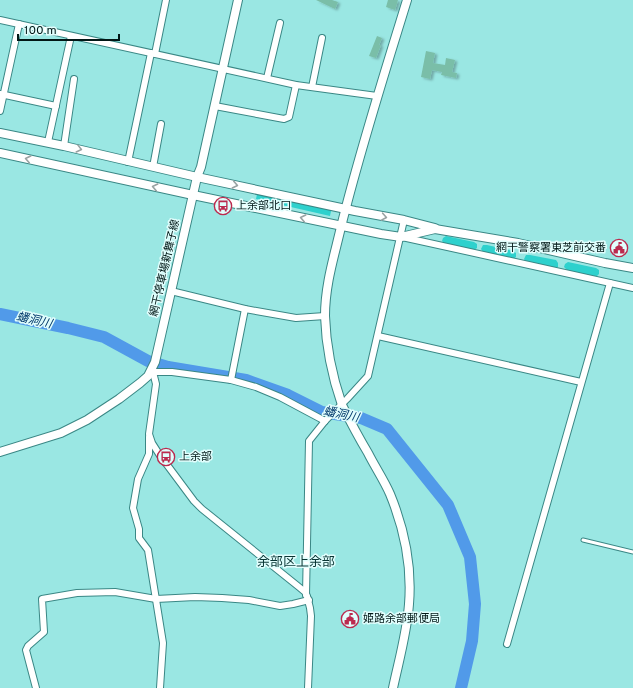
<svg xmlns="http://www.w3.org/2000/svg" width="633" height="688" viewBox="0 0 633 688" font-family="Overpass,'Noto Sans JP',sans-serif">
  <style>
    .green { fill: #2ed1cd }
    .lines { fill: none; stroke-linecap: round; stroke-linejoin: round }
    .river { stroke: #519ae9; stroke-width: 12 }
    .building { fill: #7abea8; filter: url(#shadow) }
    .lane-casing { stroke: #3a8785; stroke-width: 5 }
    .street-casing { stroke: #3a8785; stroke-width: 8 }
    .secondary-casing { stroke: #3a8785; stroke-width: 10 }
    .lane { stroke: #fff; stroke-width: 3 }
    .street { stroke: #fff; stroke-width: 6 }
    .secondary { stroke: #fff; stroke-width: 8 }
    .oneway { stroke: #99a2a2 }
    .labels { text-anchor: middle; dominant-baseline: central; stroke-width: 3; stroke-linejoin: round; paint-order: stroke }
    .poi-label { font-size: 11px; fill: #011716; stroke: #e1fefd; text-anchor: start }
    .street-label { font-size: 11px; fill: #011716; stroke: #e1fefd }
    .water-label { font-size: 12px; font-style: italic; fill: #01386a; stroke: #e1fefd }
    .quarter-label { font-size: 13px; fill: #083433; stroke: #e1fefd }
  </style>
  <defs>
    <filter id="shadow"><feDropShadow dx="2.5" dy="1.5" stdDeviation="1" flood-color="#0004"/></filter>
  </defs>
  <rect width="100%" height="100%" fill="#9ae7e3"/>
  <g class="green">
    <polygon points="258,189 332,206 330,216 256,199"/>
    <polygon points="446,236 474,242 477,244 477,248 474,250 444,243 442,241 443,238"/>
    <polygon points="483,245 487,245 513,251 516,253 516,257 513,259 483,252 481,249"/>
    <polygon points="526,255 530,255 556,260 558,263 558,267 556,268 525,261 524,259"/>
    <polygon points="568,262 596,268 599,270 599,274 597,276 595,276 568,271 564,267 565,264"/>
  </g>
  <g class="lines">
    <polyline class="river" points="0,314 68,328 104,337 148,361 168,367 246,380 288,395 322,412 361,418 387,429 448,505 470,557 475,604 472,641 461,688"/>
  </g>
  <g class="building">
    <polygon points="316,0 332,0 338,2 335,9"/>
    <polygon points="388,0 398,0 395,10 386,7"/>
    <polygon points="377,36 382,38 379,45 381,45 376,58 369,56"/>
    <polygon points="426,51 435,53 433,63 445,65 446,58 455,60 452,72 457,73 456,78 441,75 442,72 432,70 430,79 421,77"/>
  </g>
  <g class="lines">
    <defs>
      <polyline id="lane" points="583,540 633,552"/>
      <g id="street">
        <polyline points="0,20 296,85 377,96"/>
        <polyline points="155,54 166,0"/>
        <polyline points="267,78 280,23"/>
        <polyline points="312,87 322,38"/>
        <polyline points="0,94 56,106"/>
        <polyline points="215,106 284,119 289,117 296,85"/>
        <polyline points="0,111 19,24"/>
        <polyline points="48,142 71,36"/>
        <polyline points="64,146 74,79"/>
        <polyline points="128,162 151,53"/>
        <polyline points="153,167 161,124"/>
        <polyline points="402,237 633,288"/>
        <polyline points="171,291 245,309 296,318 325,316"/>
        <polyline points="378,336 581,382"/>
        <polyline points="150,372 154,376 156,384 149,434 152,443 159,454 194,501 202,509 299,587 305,592 307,596 310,608 311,616 308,688"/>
        <polyline points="150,372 172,372 231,380 256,387 280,397 325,421"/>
        <polyline points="231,380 245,309"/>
        <polyline points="149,437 149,454 138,479 133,508 139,529 139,538 148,550 163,643 160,688"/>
        <polyline points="306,595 309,441 325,421 347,399 368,376 404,220"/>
        <polyline points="507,644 610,283"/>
        <polyline points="36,688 26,650 28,646 44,632 42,599 77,593 115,592 156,599 195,597 222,598 249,600 280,606 293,604 309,600"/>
      </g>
      <g id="secondary">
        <polyline points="0,133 64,146 197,177 355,211 404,220 435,228"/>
        <polyline points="0,153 193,195 381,234 401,237 435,229 518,243 605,263 633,268"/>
        <polyline points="0,452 61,433 87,420 119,399 140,383 148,376 155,362 197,177 201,167 238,0"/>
        <path d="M 393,688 C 399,660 407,632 409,604 C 412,567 404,528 390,494 C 384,480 375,467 368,453 C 359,438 350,421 342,405 C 332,376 326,347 325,316 C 325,285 334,257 341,227 C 360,150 384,75 407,0"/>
      </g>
    </defs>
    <use href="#lane" class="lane-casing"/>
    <use href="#street" class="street-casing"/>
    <use href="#secondary" class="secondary-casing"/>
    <use href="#lane" class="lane"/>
    <use href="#street" class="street"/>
    <use href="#secondary" class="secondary"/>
  </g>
  <defs><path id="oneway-chevron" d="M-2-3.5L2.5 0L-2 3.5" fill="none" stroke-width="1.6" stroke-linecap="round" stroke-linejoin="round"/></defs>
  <g class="oneway">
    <use href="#oneway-chevron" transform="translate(79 149) rotate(14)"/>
    <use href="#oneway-chevron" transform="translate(28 159) rotate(-168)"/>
    <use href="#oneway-chevron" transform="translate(235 185) rotate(12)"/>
    <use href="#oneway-chevron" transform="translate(155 187) rotate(-168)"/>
    <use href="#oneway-chevron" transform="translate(384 217) rotate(10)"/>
    <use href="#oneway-chevron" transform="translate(303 218) rotate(-168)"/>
  </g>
  <defs>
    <symbol id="bus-ring" viewBox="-11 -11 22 22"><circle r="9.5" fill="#e1fefd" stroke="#bb2a4e" stroke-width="1.5"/><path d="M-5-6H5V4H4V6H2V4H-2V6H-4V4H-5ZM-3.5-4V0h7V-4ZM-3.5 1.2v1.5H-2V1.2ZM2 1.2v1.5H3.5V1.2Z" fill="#bb2a4e"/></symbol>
    <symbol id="civic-ring" viewBox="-11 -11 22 22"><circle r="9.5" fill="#e1fefd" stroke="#bb2a4e" stroke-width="1.5"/><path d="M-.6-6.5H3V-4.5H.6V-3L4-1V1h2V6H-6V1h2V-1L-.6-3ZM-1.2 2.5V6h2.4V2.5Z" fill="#bb2a4e"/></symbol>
  </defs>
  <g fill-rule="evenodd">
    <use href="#bus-ring" x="213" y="196" width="20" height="20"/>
    <use href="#civic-ring" x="609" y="238" width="20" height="20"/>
    <use href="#bus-ring" x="156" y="447" width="20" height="20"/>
    <use href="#civic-ring" x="340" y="609" width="20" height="20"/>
  </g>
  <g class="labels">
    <g class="poi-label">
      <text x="236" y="206">上余部北口</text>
      <text x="606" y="248" text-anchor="end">網干警察署東芝前交番</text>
      <text x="179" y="457">上余部</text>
      <text x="363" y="619">姫路余部郵便局</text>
    </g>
    <g class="street-label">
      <text transform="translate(165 268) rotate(-77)">網干停車場新舞子線</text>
    </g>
    <g class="water-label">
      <text transform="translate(34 321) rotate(13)">蟠洞川</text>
      <text transform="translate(341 415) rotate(12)">蟠洞川</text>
    </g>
    <g class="quarter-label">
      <text x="296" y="563">余部区上余部</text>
    </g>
  </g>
  <path d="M18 34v6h101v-6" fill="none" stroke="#011716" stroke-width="2"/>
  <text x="24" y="34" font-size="12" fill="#011716" stroke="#e1fefd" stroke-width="3" paint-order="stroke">100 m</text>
</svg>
